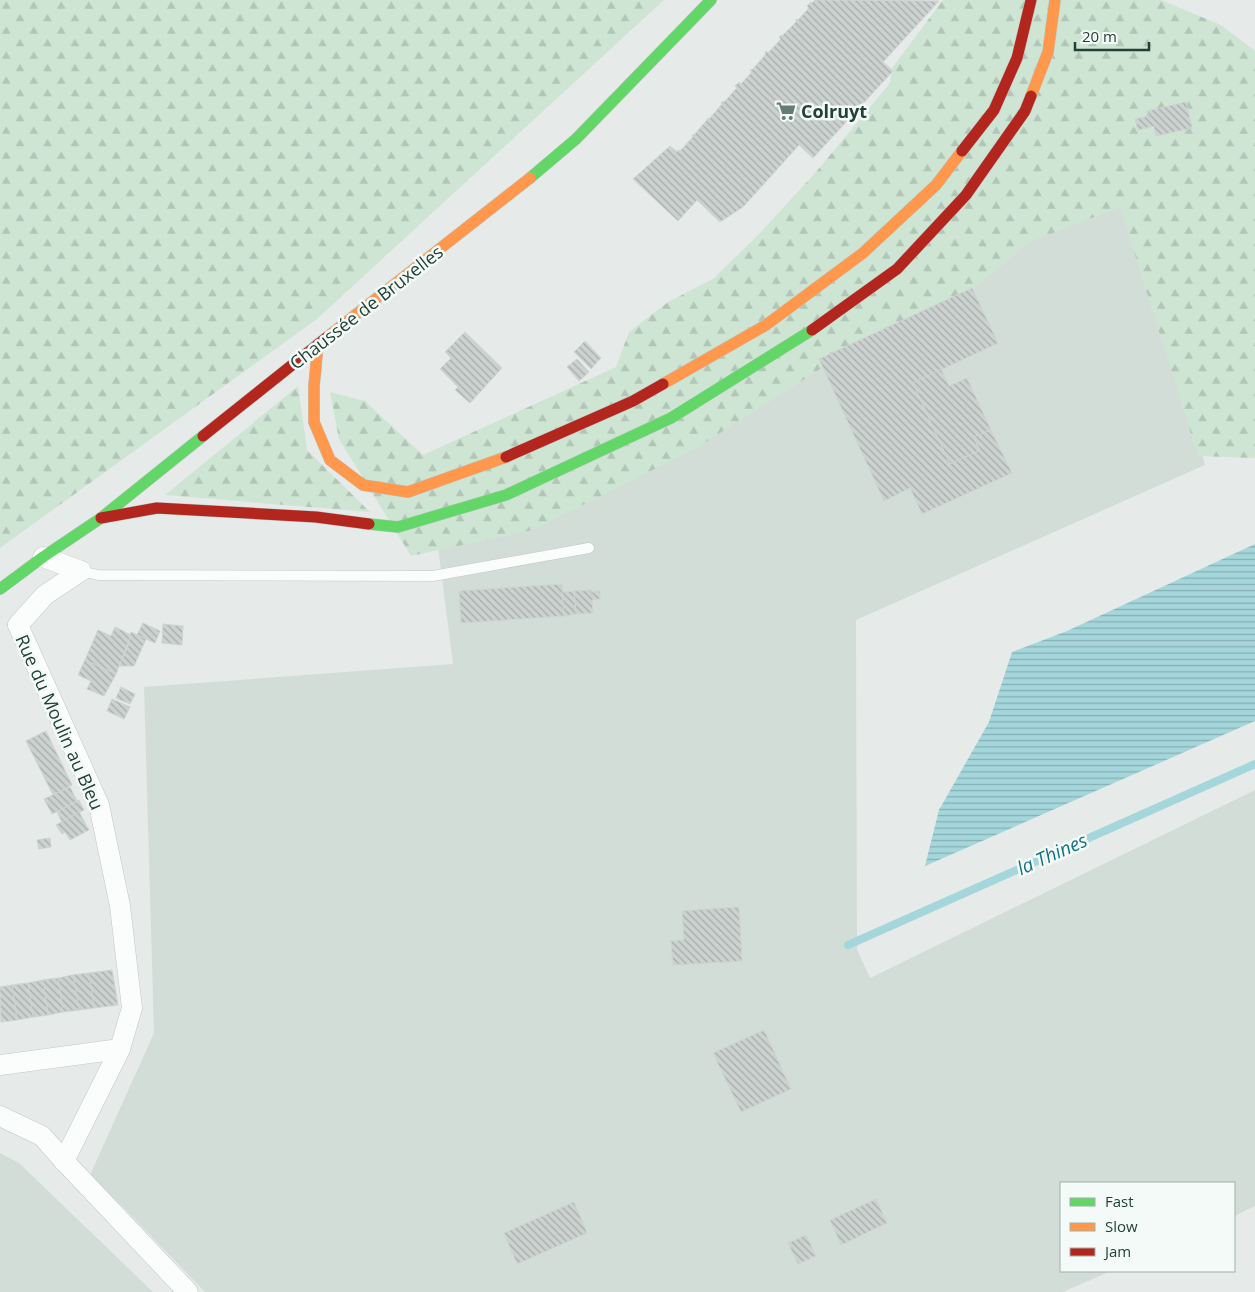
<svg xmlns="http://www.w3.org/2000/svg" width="1255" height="1292" viewBox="0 0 1255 1292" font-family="'Open Sans',sans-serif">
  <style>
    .built { fill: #d3ddd8 }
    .forest { fill: url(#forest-firs) }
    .water { fill: url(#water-rules) }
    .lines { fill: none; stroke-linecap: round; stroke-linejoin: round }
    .stream { stroke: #a4d6dc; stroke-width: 8 }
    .building { fill: url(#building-back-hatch); stroke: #ced4d2 }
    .lane-casing { stroke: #c3c8c6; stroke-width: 11 }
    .street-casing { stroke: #c3c8c6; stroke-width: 21 }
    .fast-casing { stroke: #bdc7c4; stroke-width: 12 }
    .slow-casing { stroke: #bdc7c4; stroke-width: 12 }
    .jam-casing { stroke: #bdc7c4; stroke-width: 12 }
    .lane { stroke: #fbfcfc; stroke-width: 10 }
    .street { stroke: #fbfcfc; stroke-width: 20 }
    .fast { stroke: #63d668; stroke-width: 11 }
    .slow { stroke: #ff974d; stroke-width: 11 }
    .jam { stroke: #b3261e; stroke-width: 11 }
    .labels { text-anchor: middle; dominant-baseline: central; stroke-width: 5; stroke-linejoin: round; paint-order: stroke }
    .poi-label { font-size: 18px; font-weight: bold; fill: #214137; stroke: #f4faf7; text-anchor: start }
    .street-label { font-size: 18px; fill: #214137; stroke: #f4faf7 }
    .water-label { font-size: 19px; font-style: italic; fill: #177381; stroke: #f4faf7 }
  </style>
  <defs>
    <pattern id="forest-firs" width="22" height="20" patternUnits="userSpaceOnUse" patternTransform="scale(1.25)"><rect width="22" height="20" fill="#cee5d4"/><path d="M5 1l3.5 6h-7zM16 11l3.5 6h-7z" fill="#b1c6b7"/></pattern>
    <pattern id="water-rules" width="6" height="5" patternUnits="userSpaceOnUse" patternTransform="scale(1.25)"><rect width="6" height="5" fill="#a4d6dc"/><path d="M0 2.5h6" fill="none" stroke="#85afb3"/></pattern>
    <pattern id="building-back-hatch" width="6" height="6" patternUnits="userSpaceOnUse" patternTransform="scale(1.25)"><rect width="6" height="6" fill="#ccd2d0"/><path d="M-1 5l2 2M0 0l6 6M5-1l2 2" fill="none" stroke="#a5acaa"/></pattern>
  </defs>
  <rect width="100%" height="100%" fill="#e6ebe9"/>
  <g class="built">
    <polygon points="1127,178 1205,465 856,620 857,949 870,978 1255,790 1255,1206 1234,1216 1234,1183 1061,1183 1061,1271 1111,1271 1063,1292 205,1292 121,1205 90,1175 154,1033 144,687 453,664 435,524"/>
    <polygon points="0,1153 19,1163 153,1292 0,1292"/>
  </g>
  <g class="forest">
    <polygon points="0,0 664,0 317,319 0,548"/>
    <polygon points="943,0 1161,0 1221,25 1255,51 1255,458 1198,456 1120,207 1030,242 968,293 881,330 695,449 532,530 411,556 339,439 330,392 365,401 423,455 616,367 629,332 668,302 713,279 760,233 816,172 890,83 892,68"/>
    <polygon points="298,386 307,450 370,512 165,495"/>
  </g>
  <polygon class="water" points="1255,544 1255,721 925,866 939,810 989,722 1012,652 1067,631"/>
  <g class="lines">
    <polyline class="stream" points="848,945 1255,764"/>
  </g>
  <g class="building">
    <polygon points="815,0 939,1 883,62 893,71 813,158 799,145 743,207 720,222 697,200 678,221 633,179 670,146 677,152 678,150 680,151 693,137 692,136 693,134 694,135 707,120 708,118 709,119 722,104 721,103 723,101 724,102 737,88 735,86 739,82 741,84 752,72 750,70 753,69 766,54 765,53 766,51 768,53 781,39 779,37 781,35 782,36 796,22 796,19 798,20 809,8 807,6 811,2 812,3"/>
    <polygon points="1186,102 1192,128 1156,136 1154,126 1138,130 1135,119 1149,116 1147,111"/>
    <polygon points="972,288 998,343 913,383 950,464 980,450 973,437 991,430 1012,473 922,514 910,488 884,501 819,359"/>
    <polygon points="465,332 502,368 470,403 455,390 458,387 440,369 451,358 445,352"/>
    <polygon points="585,341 601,358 591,369 574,352"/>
    <polygon points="577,359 589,372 579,381 567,367"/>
    <polygon points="941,369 949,386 967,378 991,430 973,437 980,450 950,464 913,383"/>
    <polygon points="562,584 564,616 461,623 459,591"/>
    <polygon points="591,590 592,592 600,591 600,599 592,600 593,613 576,614 574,591"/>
    <polygon points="574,591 576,614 564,616 562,592"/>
    <polygon points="143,623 160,631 155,643 137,635"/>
    <polygon points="163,624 183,626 182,645 162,643"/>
    <polygon points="115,627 131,635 116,674 85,660 98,630 111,636"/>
    <polygon points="131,632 146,639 134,666 119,666 128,646"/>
    <polygon points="85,660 116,674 104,696 87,689 91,681 78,675"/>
    <polygon points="121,687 135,694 130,704 116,698"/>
    <polygon points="112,699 130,707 124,719 107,711"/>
    <polygon points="46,731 72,785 53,795 26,741"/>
    <polygon points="70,787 77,801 52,814 44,799"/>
    <polygon points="79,800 84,810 62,822 57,812"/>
    <polygon points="79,812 89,830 70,840 65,832 62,834 56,825"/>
    <polygon points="50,838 51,847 39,849 37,840"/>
    <polygon points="739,907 742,961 673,965 671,941 684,940 682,911"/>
    <polygon points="112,970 118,1005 94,1008 89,973"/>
    <polygon points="89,973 94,1008 79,1010 73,975"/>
    <polygon points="73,975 79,1010 63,1012 58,978"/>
    <polygon points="58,978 63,1012 48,1015 43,980"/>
    <polygon points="43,980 48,1015 33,1017 28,983"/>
    <polygon points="28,983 33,1017 17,1020 12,985"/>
    <polygon points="12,985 17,1020 1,1022 0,987"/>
    <polygon points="764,1030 791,1089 741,1112 713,1053"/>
    <polygon points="876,1199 887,1223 841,1245 830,1220"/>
    <polygon points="574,1202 587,1233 517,1264 504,1233"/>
    <polygon points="806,1235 816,1256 798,1264 788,1243"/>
  </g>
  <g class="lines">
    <defs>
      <polyline id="lane" points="81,571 98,575 433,576 589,548"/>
      <g id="street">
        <polyline points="43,557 81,571"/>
        <polyline points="18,625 99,805 120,906 132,1008 120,1049 64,1161"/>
        <polyline points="18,625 45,595 81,571"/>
        <polyline points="0,1065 120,1049"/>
        <polyline points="0,1116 42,1136 64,1161 188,1292"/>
      </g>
      <g id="fast">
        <polyline points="530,178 576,139 711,0"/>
        <polyline points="369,524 398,527 506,495 671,418 812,330"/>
        <polyline points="0,589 43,557 101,518 203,436"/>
      </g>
      <g id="slow">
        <polyline points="1031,96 1048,52 1055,0"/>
        <polyline points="326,338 530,178"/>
        <polyline points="318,344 314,386 314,422 330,460 363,485 408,492 506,457"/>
        <polyline points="663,384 766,325 863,253 936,185 962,151"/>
      </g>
      <g id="jam">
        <polyline points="962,151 994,110 1017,58 1031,0"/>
        <polyline points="812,330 897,269 966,195 1025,111 1031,96"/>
        <polyline points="203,436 326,338"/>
        <polyline points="506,457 633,401 663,384"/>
        <polyline points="101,518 157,508 316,517 369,524"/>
      </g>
    </defs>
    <use href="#lane" class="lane-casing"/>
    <use href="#street" class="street-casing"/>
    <use href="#fast" class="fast-casing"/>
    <use href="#slow" class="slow-casing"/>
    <use href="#jam" class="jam-casing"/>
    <use href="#lane" class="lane"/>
    <use href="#street" class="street"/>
    <use href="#fast" class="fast"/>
    <use href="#slow" class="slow"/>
    <use href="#jam" class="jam"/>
  </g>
  <defs>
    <symbol id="supermarket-bare" viewBox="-9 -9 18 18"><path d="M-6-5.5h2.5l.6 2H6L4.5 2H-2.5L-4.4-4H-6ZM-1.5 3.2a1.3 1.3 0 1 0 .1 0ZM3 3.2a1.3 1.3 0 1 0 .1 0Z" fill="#667c75" stroke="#f4faf7" stroke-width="2.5" paint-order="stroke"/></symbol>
  </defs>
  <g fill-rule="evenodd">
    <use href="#supermarket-bare" x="772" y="97" width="28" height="28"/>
  </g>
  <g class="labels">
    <g class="poi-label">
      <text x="801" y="111">Colruyt</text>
    </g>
    <g class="street-label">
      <text transform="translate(366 307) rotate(-38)">Chaussée de Bruxelles</text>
      <text transform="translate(60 722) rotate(66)">Rue du Moulin au Bleu</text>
    </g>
    <g class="water-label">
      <text transform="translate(1052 854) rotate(-24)">la Thines</text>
    </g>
  </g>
  <rect x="1060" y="1182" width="175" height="90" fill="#f4faf7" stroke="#a0b0aa"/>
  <rect x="1070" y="1198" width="25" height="8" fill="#63d668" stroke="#a0b0aa"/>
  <text x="1105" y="1207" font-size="15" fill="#214137">Fast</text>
  <rect x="1070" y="1223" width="25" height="8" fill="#ff974d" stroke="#a0b0aa"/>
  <text x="1105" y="1232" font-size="15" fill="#214137">Slow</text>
  <rect x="1070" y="1248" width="25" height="8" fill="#b3261e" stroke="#a0b0aa"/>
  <text x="1105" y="1257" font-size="15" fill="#214137">Jam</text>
  <path d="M1075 42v8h74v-8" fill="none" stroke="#214137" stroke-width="2.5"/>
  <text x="1082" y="42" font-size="15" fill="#214137" stroke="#f4faf7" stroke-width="4" paint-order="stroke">20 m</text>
</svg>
